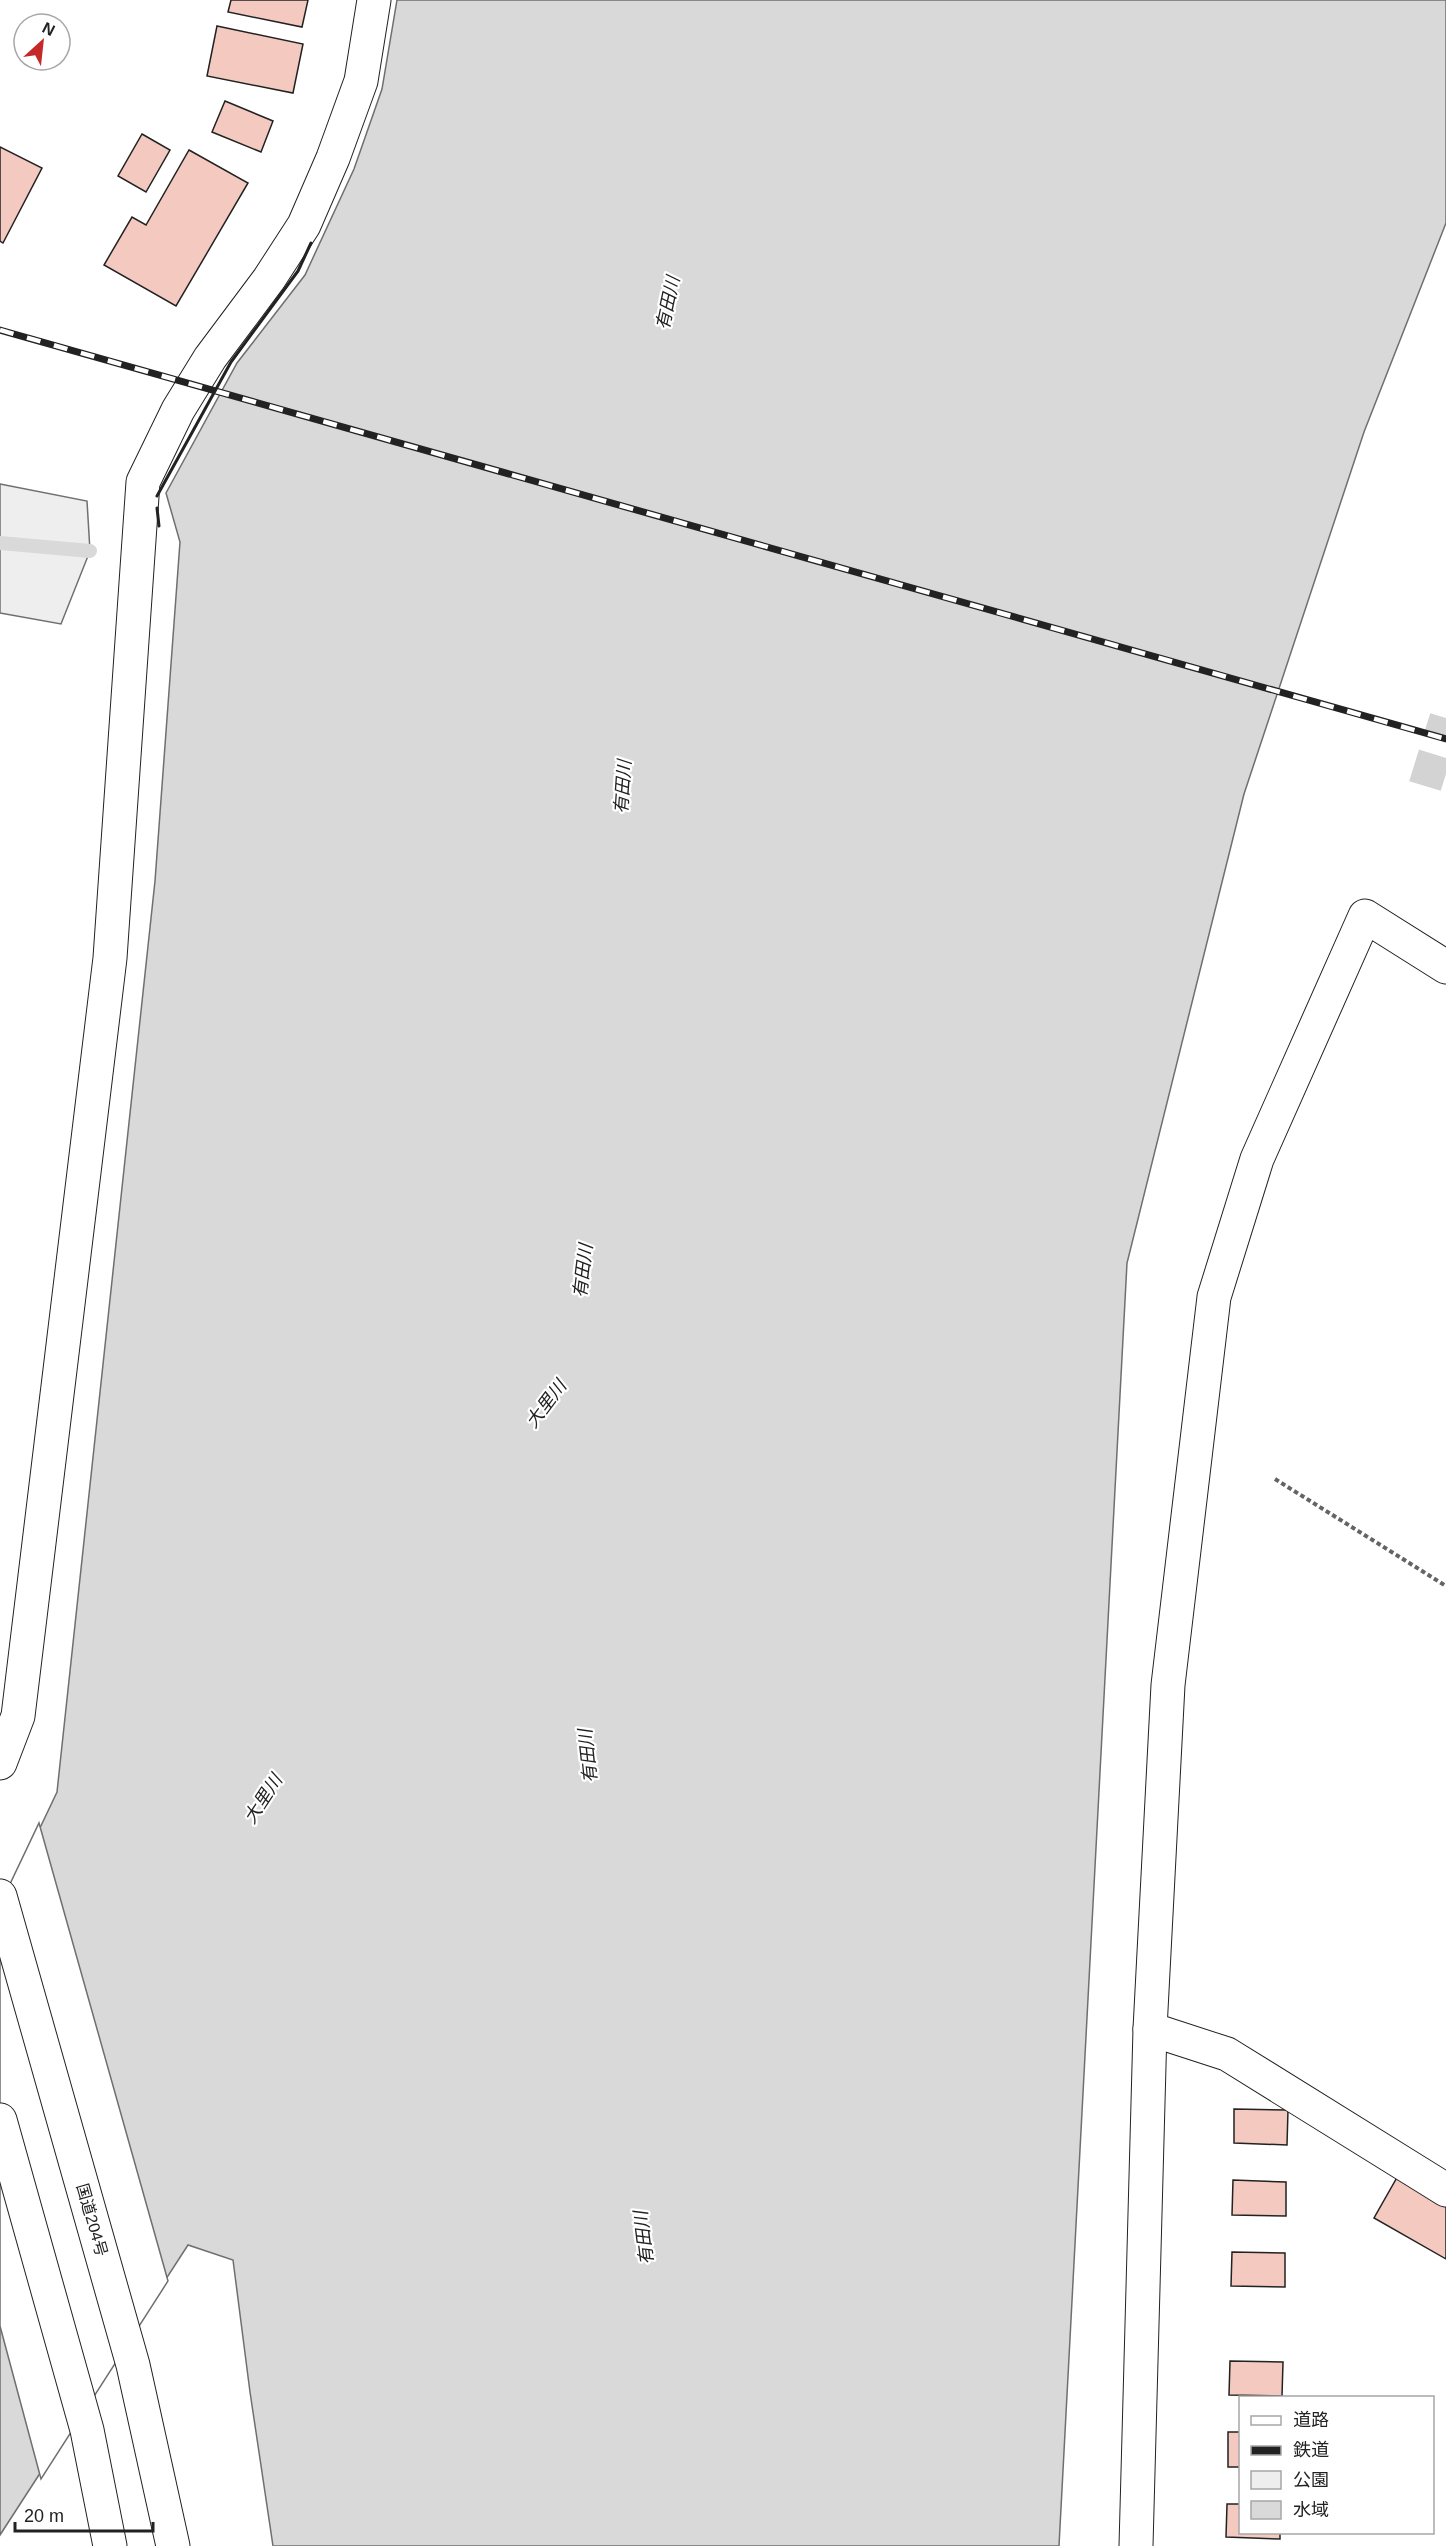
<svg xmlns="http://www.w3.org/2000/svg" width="1446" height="2546" viewBox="0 0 1446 2546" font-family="Helvetica,'Noto Sans JP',sans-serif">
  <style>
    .green { fill: #eee; stroke: #6f6f6f; stroke-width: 1.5 }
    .water { fill: #d9d9d9; stroke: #6f6f6f; stroke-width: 1.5 }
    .pier { fill: #fff; stroke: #6f6f6f; stroke-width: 1.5 }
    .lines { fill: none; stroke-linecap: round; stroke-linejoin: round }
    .stream { stroke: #d9d9d9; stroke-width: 14 }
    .building { fill: #f3c9c0; stroke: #222; stroke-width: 1.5 }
    .minor-tunnel { stroke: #d3d3d3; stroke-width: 33; stroke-dasharray: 33 16; stroke-linecap: butt }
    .minor-casing { stroke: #222; stroke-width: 35 }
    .highway-casing { stroke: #222; stroke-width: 35 }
    .path { stroke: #646464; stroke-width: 4; stroke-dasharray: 4.5 3; stroke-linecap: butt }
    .minor { stroke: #fff; stroke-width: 33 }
    .highway { stroke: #fff; stroke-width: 33 }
    .rail-casing { stroke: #222; stroke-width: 7 }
    .rail { stroke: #fff; stroke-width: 4.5; stroke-dasharray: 14; stroke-linecap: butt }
    .wall { stroke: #222; stroke-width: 3 }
    .labels { text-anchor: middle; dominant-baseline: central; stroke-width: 4.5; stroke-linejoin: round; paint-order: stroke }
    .street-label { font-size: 16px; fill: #222; stroke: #fff }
    .water-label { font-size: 18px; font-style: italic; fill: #222; stroke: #fff }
  </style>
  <rect width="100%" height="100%" fill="#fff"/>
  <polygon class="green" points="0,484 87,501 90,551 61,624 0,613"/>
  <polygon class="water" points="397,0 1446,0 1446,223 1364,432 1244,794 1127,1263 1059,2546 273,2546 250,2392 233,2260 188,2245 0,2535 0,1912 57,1792 155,881 180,542 166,493 237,363 305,275 354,169 382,89"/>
  <polygon class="pier" points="39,1823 168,2281 41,2479 0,2326 0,1905"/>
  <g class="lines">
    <polyline class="stream" points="0,543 90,551"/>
  </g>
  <g class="building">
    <polygon points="231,0 308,0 302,27 228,12"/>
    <polygon points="217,26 303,44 293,93 207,76"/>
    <polygon points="225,101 273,121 261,152 212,132"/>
    <polygon points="142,134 170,150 146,192 118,176"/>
    <polygon points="0,147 42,168 3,243 0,241"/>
    <polygon points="189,150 248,183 176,306 104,265 132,217 146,225"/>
    <polygon points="1234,2109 1288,2110 1287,2145 1234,2143"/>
    <polygon points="1399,2174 1446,2200 1446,2259 1374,2218"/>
    <polygon points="1233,2180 1286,2182 1286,2216 1232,2215"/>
    <polygon points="1232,2252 1285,2253 1285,2287 1231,2286"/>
    <polygon points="1230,2361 1283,2362 1282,2396 1229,2395"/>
    <rect x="1228" y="2432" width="12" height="35"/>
    <polygon points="1227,2504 1240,2504 1240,2532 1280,2532 1280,2539 1226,2537"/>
  </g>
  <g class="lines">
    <polyline class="minor-tunnel" points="1425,786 1446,718"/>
    <defs>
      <g id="minor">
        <polyline points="0,1763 18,1716 110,958 143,482 178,410 210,358 269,279 304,225 333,158 361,81 374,0"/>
        <polyline points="1150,2029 1227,2054 1446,2190"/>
        <polyline points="1136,2546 1150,2029 1168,1685 1214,1297 1257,1159 1365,916 1446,967"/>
      </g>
      <g id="highway">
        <polyline points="0,1896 133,2365 173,2546"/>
        <polyline points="0,2120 87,2430 110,2546"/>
      </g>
    </defs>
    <use href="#minor" class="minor-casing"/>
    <use href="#highway" class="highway-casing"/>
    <polyline class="path" points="1275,1479 1446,1586"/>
    <use href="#minor" class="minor"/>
    <use href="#highway" class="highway"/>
    <defs>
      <polyline id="rail" points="0,330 1446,739"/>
    </defs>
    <use href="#rail" class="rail-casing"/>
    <use href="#rail" class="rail"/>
    <g class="wall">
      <polyline points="157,496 231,362 298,271 311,243"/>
      <polyline points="157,508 159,526"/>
    </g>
  </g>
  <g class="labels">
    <g class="street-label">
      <text transform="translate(92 2220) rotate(74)">国道204号</text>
    </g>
    <g class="water-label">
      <text transform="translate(668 303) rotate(-78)">有田川</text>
      <text transform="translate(623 787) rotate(-86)">有田川</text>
      <text transform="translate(583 1271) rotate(-83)">有田川</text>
      <text transform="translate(546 1404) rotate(-53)">大里川</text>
      <text transform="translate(588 1756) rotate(-96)">有田川</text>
      <text transform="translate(263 1799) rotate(-57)">大里川</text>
      <text transform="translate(644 2238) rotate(-97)">有田川</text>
    </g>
  </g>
  <rect x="1239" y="2396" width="195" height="138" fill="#ffffff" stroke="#a7a7a7" stroke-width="1.5"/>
  <rect x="1251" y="2416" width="30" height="9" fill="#ffffff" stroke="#a7a7a7" stroke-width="1.5"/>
  <text x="1293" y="2426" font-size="18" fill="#222222">道路</text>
  <rect x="1251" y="2446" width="30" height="9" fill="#222222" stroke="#a7a7a7" stroke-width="1.5"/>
  <text x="1293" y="2456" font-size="18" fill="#222222">鉄道</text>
  <rect x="1251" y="2471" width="30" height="18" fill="#eeeeee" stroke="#a7a7a7" stroke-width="1.5"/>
  <text x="1293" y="2486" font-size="18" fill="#222222">公園</text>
  <rect x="1251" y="2501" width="30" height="18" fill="#d9d9d9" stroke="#a7a7a7" stroke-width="1.5"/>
  <text x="1293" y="2516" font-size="18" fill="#222222">水域</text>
  <g transform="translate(42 42) rotate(27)"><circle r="28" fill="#ffffff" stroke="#a7a7a7" stroke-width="1.5"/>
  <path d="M0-4.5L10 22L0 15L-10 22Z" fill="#c62828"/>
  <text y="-9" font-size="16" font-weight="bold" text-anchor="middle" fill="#222222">N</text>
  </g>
  <path d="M15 2522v9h138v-9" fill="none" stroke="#222222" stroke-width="3"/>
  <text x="24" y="2522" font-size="18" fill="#222222" stroke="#ffffff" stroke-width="4.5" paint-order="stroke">20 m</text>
</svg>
